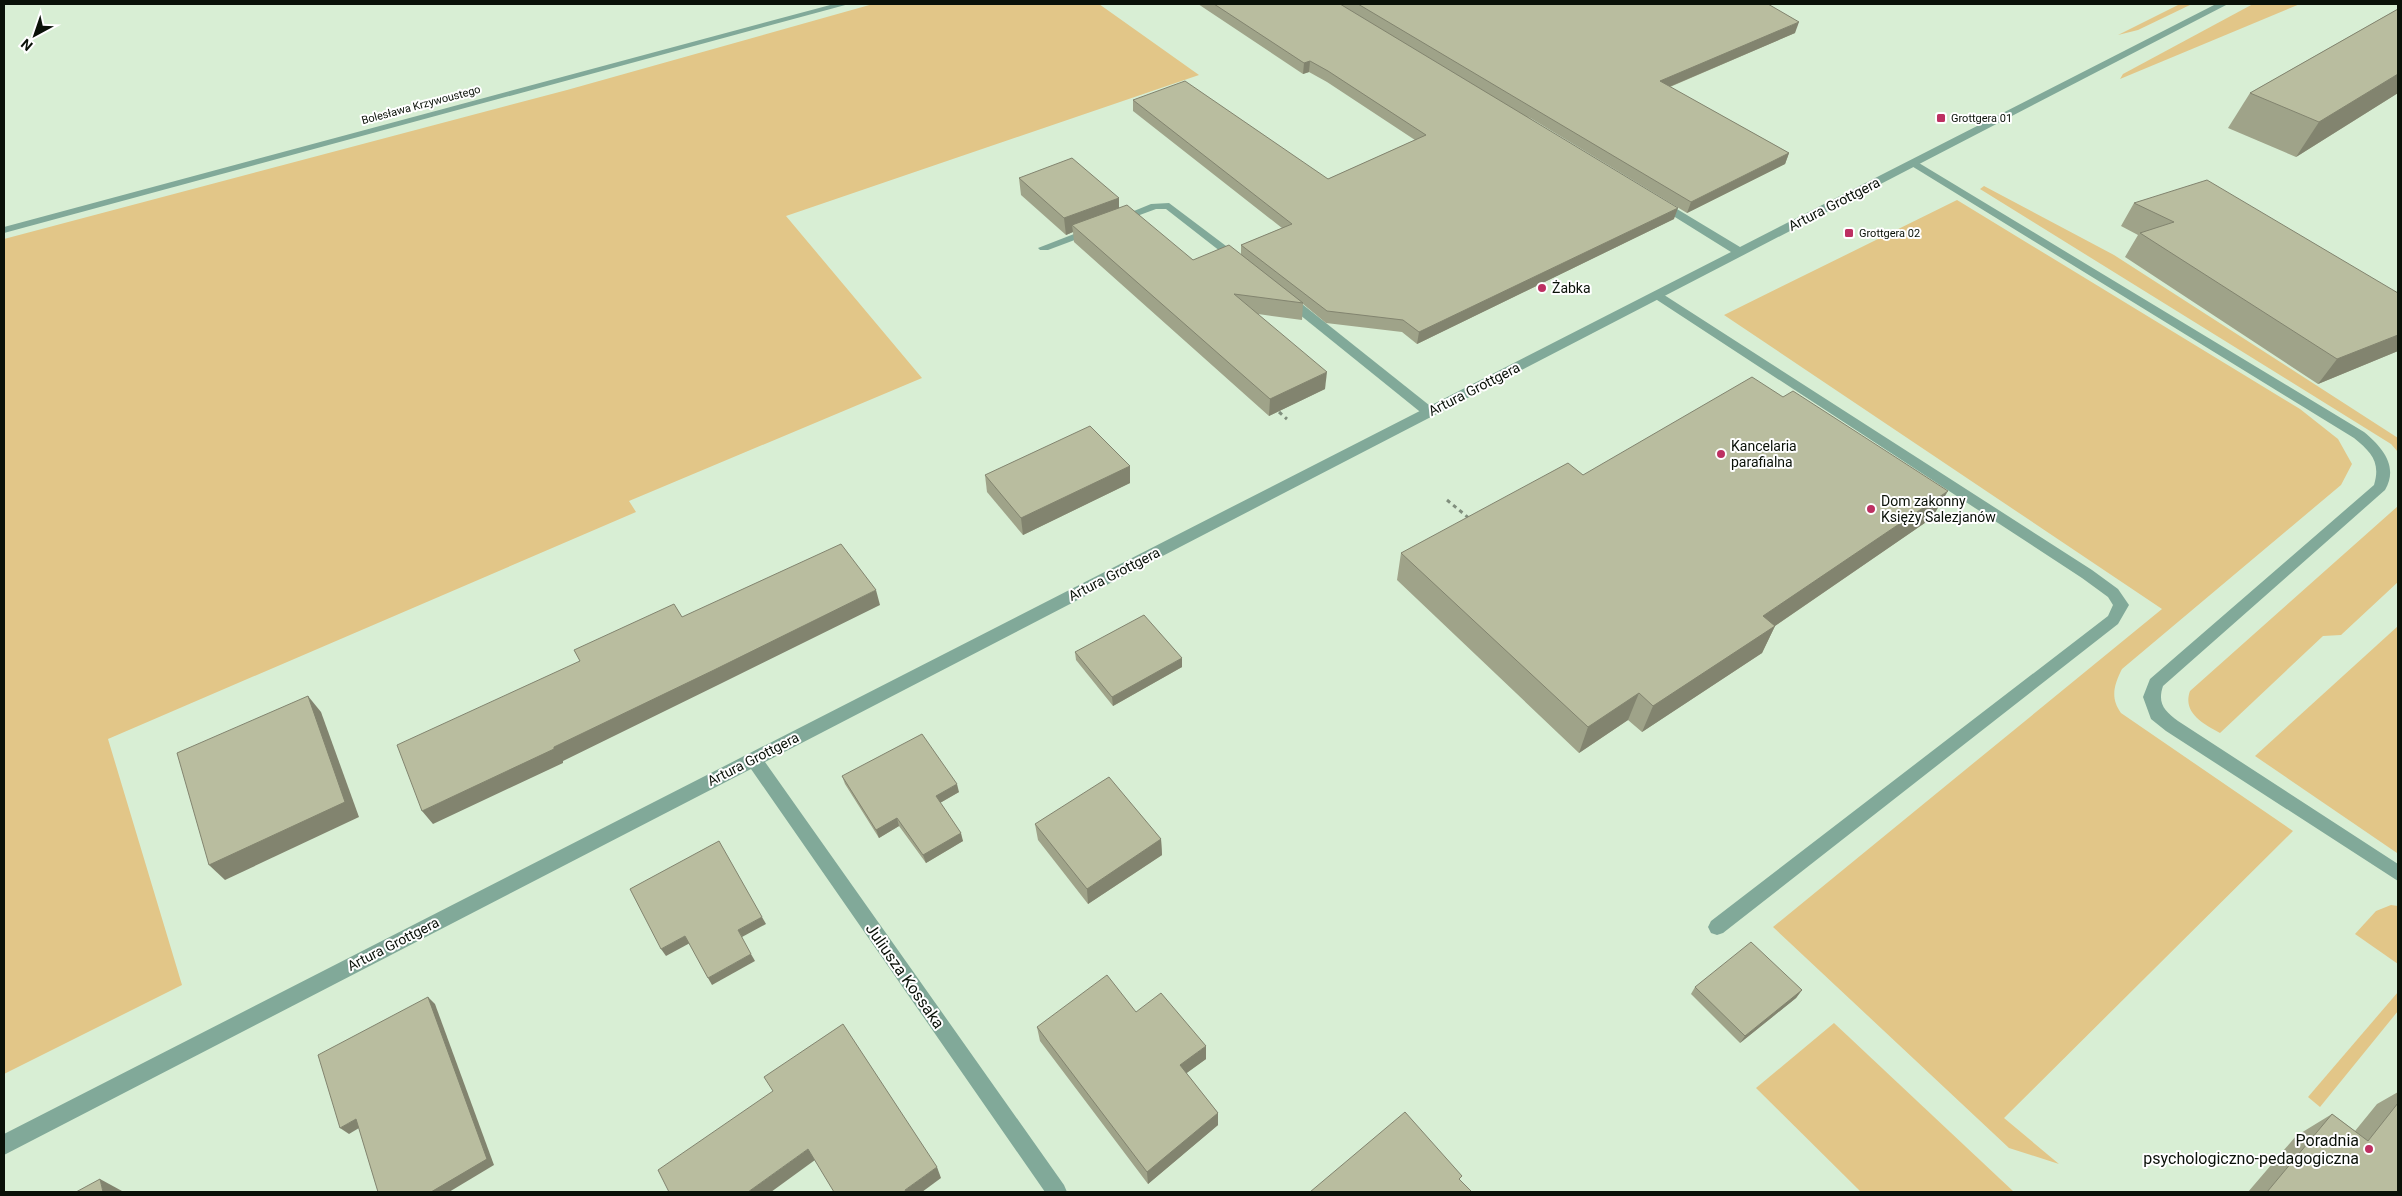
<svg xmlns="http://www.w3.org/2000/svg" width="2402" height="1196" viewBox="0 0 2402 1196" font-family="Roboto,sans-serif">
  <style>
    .green { fill: #e2c688 }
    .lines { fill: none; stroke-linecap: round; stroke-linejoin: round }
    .path { stroke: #808f7d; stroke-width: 3; stroke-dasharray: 4 4; stroke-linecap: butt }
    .service { fill: #81a999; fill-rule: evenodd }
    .minor { fill: #81a999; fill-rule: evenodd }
    .wall { fill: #9fa389 }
    .shaded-wall { fill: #82846f }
    .building { fill: #b9bd9f; stroke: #82846f }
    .poi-dot { fill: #bd3062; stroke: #fff; stroke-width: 2 }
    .labels { text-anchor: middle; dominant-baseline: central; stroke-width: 4; stroke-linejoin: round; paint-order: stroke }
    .far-street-label { font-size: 11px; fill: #0a1108; stroke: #fff }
    .far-poi-label { font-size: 11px; fill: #0a1108; stroke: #fff; text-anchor: start }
    .street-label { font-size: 14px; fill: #0a1108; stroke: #fff }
    .poi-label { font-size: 14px; fill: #0a1108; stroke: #fff; text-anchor: start }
    .near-street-label { font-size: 16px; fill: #0a1108; stroke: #fff }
    .near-poi-label { font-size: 16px; fill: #0a1108; stroke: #fff; text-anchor: end }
  </style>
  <rect width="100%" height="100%" fill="#d8eed4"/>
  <g class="green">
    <polygon points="873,4 1099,4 1199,75 786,216 922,378 629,501 636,512 108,739 182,985 4,1074 4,239 567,90"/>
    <polygon points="2180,4 2192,4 2138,30 2118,35"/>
    <polygon points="2253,4 2300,4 2120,79 2123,74"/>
    <polygon points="1984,186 2114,255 2398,438 2398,452 2391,444 1980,189"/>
    <path d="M 1957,200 L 2300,409 L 2338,439 L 2352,464 L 2341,485 L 2122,669 C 2114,685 2110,698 2121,713 L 2293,831 L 2004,1118 L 2059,1164 L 2009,1148 L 1773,927 L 2162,609 L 1724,315 Z"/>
    <path d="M 2398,506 L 2398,582 L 2341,635 L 2323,636 L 2220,733 C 2204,724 2182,713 2190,691 Z"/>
    <polygon points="2398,626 2398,852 2397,853 2255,756"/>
    <polygon points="2391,905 2398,906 2398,964 2355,934 2376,911"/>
    <polygon points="2398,992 2398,1011 2320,1107 2308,1097"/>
    <polygon points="1834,1023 2014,1192 1861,1192 1756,1088"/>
  </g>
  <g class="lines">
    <g class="path">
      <polyline points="1279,412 1287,419"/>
      <polyline points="1447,500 1470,519"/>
    </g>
    <g class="service">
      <path d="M 1914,160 L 2364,432 C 2382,447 2399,466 2385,490 L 2163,686 C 2157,704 2165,711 2178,721 L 2398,864 L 2398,881 L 2166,731 L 2151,719 L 2143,697 L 2150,679 L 2374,485 C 2381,462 2371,452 2354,438 L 1910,165 L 1909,163 Z"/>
      <polygon points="1169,203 1242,258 1242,262 1234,262 1166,209 1156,209 1118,223 1112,220 1151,204"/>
      <polygon points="1092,227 1098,230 1096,232 1048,250 1040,250 1038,248"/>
      <polygon points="1658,291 2092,570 2118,589 2129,605 2118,624 1723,933 1717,935 1711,933 1708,927 1711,921 2108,616 2113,605 2108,597 2082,578 1654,298 1652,295 1654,292"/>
      <polygon points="1288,295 1292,296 1434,409 1436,412 1434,415 1424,415 1284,302 1282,299"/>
    </g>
    <g class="minor">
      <polygon points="834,4 849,4 4,233 4,227"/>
      <polygon points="2216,4 2228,4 765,762 1064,1185 1067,1192 1045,1192 751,769 4,1155 4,1134 1731,252 1654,204 1654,200 1662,200 1740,247"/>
    </g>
  </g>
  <g class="wall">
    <polygon points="1198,4 1768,4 1795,33 1670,87 1789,153 1785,164 1687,213 1527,116 1674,219 1417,344 1402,332 1326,323 1303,304 1302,320 1258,314 1325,389 1269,416 1074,242 1073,232 1066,235 1021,195 1019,178 1119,198 1119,208 1193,260 1241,254 1241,245 1282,228 1133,111 1133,100 1328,179 1415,140 1327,82 1309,72 1303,74"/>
    <polygon points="2398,9 2398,93 2296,157 2228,128 2250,93"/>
    <polygon points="2134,203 2398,293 2398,351 2318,384 2125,257 2138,235 2121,226"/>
    <polygon points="1130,466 1130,483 1023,535 987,492 985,475"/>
    <polygon points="1583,475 1932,518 1775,626 1762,653 1642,732 1628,720 1579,753 1397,580 1401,553"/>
    <polygon points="1075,652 1182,667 1113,706 1076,660"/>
    <polygon points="842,776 959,792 940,803 963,841 926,863 899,826 879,838 845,784"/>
    <polygon points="1035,824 1161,839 1162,855 1088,904 1038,840"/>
    <polygon points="1695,987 1802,990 1796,998 1740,1043 1691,994"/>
    <polygon points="1136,1012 1206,1059 1186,1073 1218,1113 1218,1125 1148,1184 1040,1041 1037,1027"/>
    <polygon points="2398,1092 2398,1192 2248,1192 2296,1136 2332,1114 2355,1131 2377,1104"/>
  </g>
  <g class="shaded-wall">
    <polygon points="1799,22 1795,33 1657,92 1660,81"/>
    <polygon points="1310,61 1309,72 1303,74 1304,63"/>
    <polygon points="2398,74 2398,93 2296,157 2319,122"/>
    <polygon points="1789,153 1785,164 1687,213 1691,202"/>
    <polygon points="1119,198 1119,214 1072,225 1073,232 1066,235 1064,218"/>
    <polygon points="1678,208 1674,219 1417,344 1419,332"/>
    <polygon points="2398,335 2398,351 2318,384 2337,359"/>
    <polygon points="1327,372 1325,389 1269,416 1270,399"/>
    <polygon points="1130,466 1130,483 1023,535 1021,518"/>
    <polygon points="1948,491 1932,518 1753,641 1775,626 1762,653 1642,732 1653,706 1763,616"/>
    <polygon points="876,590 880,605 720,684 563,761 563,763 433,824 422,811"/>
    <polygon points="1182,658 1182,667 1113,706 1112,697"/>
    <polygon points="1639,693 1628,720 1579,753 1588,727"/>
    <polygon points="308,696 321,712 359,817 225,880 209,865"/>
    <polygon points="957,784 959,792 938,804 936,796"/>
    <polygon points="897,818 899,826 879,838 876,830"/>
    <polygon points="961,833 963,841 926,863 923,855"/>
    <polygon points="1161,839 1162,855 1088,904 1087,889"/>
    <polygon points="762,917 766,924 742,937 738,930"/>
    <polygon points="685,936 690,943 666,956 661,949"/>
    <polygon points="751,954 755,961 712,985 708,978"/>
    <polygon points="1802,990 1796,998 1740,1043 1745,1036"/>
    <polygon points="428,997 435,1004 494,1165 449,1192 431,1192"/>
    <polygon points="1206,1046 1206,1059 1180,1078 1180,1065"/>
    <polygon points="1218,1113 1218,1125 1148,1184 1147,1172"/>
    <polygon points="356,1119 364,1125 349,1134 340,1128"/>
    <polygon points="808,1149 815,1160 771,1192 748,1192"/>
    <polygon points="937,1167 941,1178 922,1192 906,1192 905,1190"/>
    <polygon points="100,1179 122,1191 122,1192 103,1192"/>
  </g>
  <g class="building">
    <polygon points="1214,4 1340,4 1678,208 1419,332 1403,320 1327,311 1241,245 1292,224 1133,100 1185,81 1328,179 1426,135 1328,71 1310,61 1304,63"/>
    <polygon points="1358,4 1768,4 1799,22 1660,81 1789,153 1691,202"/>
    <polygon points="2398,9 2398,74 2319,122 2250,93"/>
    <polygon points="1072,158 1119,198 1064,218 1019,178"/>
    <polygon points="2207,180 2398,293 2398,335 2337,359 2140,233 2174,222 2134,203"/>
    <polygon points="1127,205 1193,260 1229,245 1303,303 1234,294 1327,372 1270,399 1072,225"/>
    <polygon points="1752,377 1783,397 1793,391 1948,491 1763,616 1775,626 1653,706 1639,693 1588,727 1401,553 1568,463 1583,475"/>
    <polygon points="1090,426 1130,466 1021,518 985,475"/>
    <polygon points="841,544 876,590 714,670 554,747 554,749 422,811 397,745 580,661 574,650 674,604 682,617"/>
    <polygon points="1144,615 1182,658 1112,697 1075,652"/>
    <polygon points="308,696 345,802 209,865 177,753"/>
    <polygon points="922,734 957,784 936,796 961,833 923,855 897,818 876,830 842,776"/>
    <polygon points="1109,777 1161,839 1087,889 1035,824"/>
    <polygon points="719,841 762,917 738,930 751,954 708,978 685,936 661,949 630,889"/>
    <polygon points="1751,942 1802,990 1745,1036 1695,987"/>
    <polygon points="1107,975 1136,1012 1161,993 1206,1046 1180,1065 1218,1113 1147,1172 1037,1027"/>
    <polygon points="428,997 487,1159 431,1192 378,1192 356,1119 340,1128 318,1055"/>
    <polygon points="843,1024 937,1167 905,1190 906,1192 834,1192 808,1149 748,1192 669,1192 658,1170 773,1091 764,1077"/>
    <polygon points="2398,1103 2398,1192 2267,1192 2332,1114 2368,1141"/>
    <polygon points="1405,1112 1462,1176 1459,1179 1472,1192 1310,1192"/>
    <polygon points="100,1179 103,1192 76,1192"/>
  </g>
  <g class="poi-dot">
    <rect x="1936" y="113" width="10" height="10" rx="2.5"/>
    <rect x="1844" y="228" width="10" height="10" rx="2.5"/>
    <circle cx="1542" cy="288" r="5"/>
    <circle cx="1721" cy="454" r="5"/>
    <circle cx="1871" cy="509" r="5"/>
    <circle cx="2369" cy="1149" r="5"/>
  </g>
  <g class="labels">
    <g class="far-street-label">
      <text transform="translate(421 105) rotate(-15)">Bolesława Krzywoustego</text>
    </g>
    <g class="far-poi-label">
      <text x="1951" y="118">Grottgera 01</text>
      <text x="1859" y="233">Grottgera 02</text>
    </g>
    <g class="street-label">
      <text transform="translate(1834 204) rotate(-27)">Artura Grottgera</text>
      <text transform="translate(1474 389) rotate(-27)">Artura Grottgera</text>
      <text transform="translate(1114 574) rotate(-27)">Artura Grottgera</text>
      <text transform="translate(753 759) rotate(-27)">Artura Grottgera</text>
      <text transform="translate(393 944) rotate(-27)">Artura Grottgera</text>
    </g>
    <g class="poi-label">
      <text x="1552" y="288">Żabka</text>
      <text x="1731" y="446">Kancelaria<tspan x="1731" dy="16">parafialna</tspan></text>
      <text x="1881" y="501">Dom zakonny<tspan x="1881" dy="16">Księży Salezjanów</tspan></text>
    </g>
    <g class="near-street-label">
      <text transform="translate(905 976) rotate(55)">Juliusza Kossaka</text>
    </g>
    <g class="near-poi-label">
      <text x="2359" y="1140">Poradnia<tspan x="2359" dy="18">psychologiczno-pedagogiczna</tspan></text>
    </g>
  </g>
  <rect width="2402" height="1196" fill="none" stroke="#0a1108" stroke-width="10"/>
  <g transform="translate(35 35) rotate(220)" stroke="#ffffff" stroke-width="4" paint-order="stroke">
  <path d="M0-4L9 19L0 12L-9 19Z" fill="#0a1108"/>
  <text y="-8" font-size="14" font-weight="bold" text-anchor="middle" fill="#0a1108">N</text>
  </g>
</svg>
